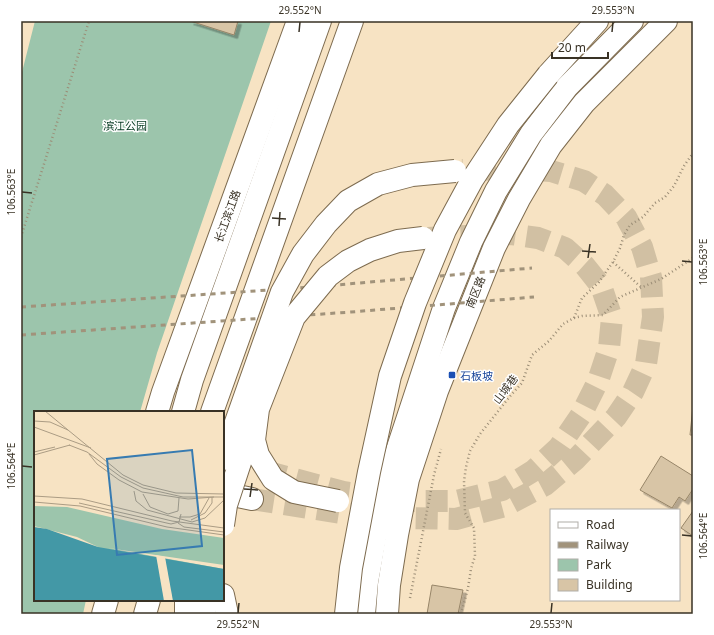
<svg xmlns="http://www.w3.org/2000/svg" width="714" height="635" viewBox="0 0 714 635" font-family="'Noto Sans','Noto Sans SC',sans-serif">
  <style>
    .green { fill: #9cc5ac }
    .building { fill: #d8c5a6; stroke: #978568; filter: url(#shadow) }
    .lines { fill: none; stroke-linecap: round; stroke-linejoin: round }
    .major-tunnel { stroke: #d1c0a3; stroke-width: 22; stroke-dasharray: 22 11; stroke-linecap: butt }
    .major-casing { stroke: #7d6b4f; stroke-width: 24 }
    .path { stroke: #9b8d76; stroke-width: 2.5; stroke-dasharray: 1 3; stroke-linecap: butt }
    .major { stroke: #fff; stroke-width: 22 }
    .rail { stroke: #a1937b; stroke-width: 3; stroke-dasharray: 5 5; stroke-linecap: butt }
    .major-bridge-casing { stroke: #7d6b4f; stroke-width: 24; stroke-linecap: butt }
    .major-bridge { stroke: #fff; stroke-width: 22 }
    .ticks { fill: none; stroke: #393225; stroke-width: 1.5 }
    .transit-dot { fill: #1a4fb4; stroke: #fff; stroke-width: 1.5 }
    .labels { text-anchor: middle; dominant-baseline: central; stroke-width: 3; stroke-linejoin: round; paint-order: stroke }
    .park-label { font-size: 11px; fill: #063a22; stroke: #fff }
    .street-label { font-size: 11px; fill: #393225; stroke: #fff }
    .transit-label { font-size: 11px; fill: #164399; stroke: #fff; text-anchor: start }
    .inset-road { fill: none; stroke: #ab9c84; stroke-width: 1 }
    .view { fill: #377bb1; fill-opacity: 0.15; stroke: #377bb1; stroke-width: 2 }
    .inset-edge { fill: none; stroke: #393225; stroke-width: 2 }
    .neatline { fill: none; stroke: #393225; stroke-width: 1.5 }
    .ticks-label { font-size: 10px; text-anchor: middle; fill: #393225 }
  </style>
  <defs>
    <filter id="shadow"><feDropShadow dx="3.5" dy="3.5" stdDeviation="0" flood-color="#0004"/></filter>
  </defs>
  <rect width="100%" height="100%" fill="#f7e3c3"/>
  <polygon class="green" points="35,21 271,21 157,353 140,412 35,412 35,600 86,600 83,614 21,614 21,76"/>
  <g class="building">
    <polygon points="190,21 238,21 234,35"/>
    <polygon points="693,406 693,435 690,435"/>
    <polygon points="661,456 693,476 693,489 685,501 679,497 672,508 640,490"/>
    <polygon points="693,511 693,536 681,528"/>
    <polygon points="432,585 463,590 458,614 427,614"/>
  </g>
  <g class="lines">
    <g class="major-tunnel">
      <polyline points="264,471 343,492 412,501 456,501 502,490 533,471 559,447 581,415 598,381 609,348 612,318 601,286 585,266 565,248 538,238 511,234 425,238"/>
      <polyline points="252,499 341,513 409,518 456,519 505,506 545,485 576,459 616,417 633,392 646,364 653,317 651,277 642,247 626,217 605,195 584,181 551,171 521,169 462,170"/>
    </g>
    <defs>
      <g id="major">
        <polyline points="548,75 597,21"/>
        <polyline points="157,412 163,392 298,21"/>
        <polyline points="183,412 192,380 320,21"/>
        <polyline points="212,412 352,21"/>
        <polyline points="223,493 252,499"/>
        <polyline points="223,595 227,614"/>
        <polyline points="186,600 186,614"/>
        <polyline points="203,600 205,614"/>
        <polyline points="103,614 107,600"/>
        <polyline points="145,614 149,600"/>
        <polyline points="364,614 367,582 376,532 389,475 444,308 471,242 496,191 531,134 567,87 632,21"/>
        <polyline points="387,614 389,585 397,535 408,479 437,391 494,248 519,199 551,145 584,103 666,21"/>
      </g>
    </defs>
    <use href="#major" class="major-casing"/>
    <g class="path">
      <polyline points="21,237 89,21"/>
      <polyline points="613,262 641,287"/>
      <polyline points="574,318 582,298 599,282 613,262 620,248 624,235 630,225 643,217 655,203 665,197 674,186 684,166 693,153"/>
      <polyline points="410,598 434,475 441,449"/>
      <polyline points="461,614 468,588 471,569 475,556 474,528 465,513 464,481 466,467 470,451 480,434 511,395 522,383 532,355 549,341 563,324 574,318 582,316 603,315 620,297 661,279 693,258"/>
    </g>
    <use href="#major" class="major"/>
    <g class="rail">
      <polyline points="21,307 313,287 532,268"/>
      <polyline points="21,335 351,312 534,297"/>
    </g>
    <defs>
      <g id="major-bridge">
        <polyline points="223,459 282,292 303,254 326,224 348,201 378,184 412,175 455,171"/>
        <polyline points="338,501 294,492 273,479 258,455 254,440 258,409 294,317 328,276 348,261 370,250 398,241 423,238"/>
        <polyline points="223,525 226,505 251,429"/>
        <polyline points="346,614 351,568 369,472 390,376 415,303 445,230 472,180 508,125 548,75"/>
      </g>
    </defs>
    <use href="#major-bridge" class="major-bridge-casing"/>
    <use href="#major-bridge" class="major-bridge"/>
  </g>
  <path class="ticks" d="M 299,32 L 300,22M 612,32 L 613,22M 22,192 L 32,193M 272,218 L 286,219M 279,226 L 280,212M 582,251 L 596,252M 588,258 L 590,244M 682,261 L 692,262M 22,466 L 32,467M 244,489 L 258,490M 250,497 L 252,483M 682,535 L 692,536M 238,613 L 239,603M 551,613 L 552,603"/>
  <rect class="transit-dot" x="448" y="371" width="8" height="8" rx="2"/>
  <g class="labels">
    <g class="park-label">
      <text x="125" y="125">滨江公园</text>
    </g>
    <g class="street-label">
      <text transform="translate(227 216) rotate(-70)">长江滨江路</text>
      <text transform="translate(475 292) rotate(-68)">南区路</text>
      <text transform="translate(505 389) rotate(-53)">山城巷</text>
    </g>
    <g class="transit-label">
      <text x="460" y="375">石板坡</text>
    </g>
  </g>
  <g transform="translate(34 411)">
    <rect width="190" height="190" fill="#f7e3c3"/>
    <path d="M 0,95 L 33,96 L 128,118 L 190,127 L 190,154 L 74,137 L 190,158 L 190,190 L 0,190 L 0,171 L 23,155 L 64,136 L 43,126 L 0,115 Z" fill="#9cc5ac"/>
    <path d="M 0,116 L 13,118 L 64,136 L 190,158 L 190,190 L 0,190 Z" fill="#4398a6"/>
    <path d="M 122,144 L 131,146 L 139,190 L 130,190 Z" fill="#f7e3c3"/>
    <path class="inset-road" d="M 11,0 L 34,19M 0,10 L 16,11 L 34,19 L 89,64 L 109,74 L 142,82 L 190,83M 0,16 L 57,37M 0,23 L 0,36M 35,34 L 53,41 L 87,66 L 109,77 L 149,86 L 190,86M 0,41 L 21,36M 55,43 L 63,53 L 85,69 L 108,81 L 154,88 L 180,86M 0,44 L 36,34M 100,80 L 102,90 L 113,99 L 158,111 L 171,107 L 190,89M 109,83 L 116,96 L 134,103 L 144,100 L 145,87M 0,85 L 48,88 L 138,110 L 190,117M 0,91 L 46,95 L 133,116 L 190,124M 45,92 L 137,113 L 145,111 L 147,103M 145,106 L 156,106 L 166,103 L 175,87M 157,109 L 171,102 L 178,92 L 178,86M 144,112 L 150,116 L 190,121"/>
    <path class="view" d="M 158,39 L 168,135 L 83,144 L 73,48 Z"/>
    <rect width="190" height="190" class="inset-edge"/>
  </g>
  <rect width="714" height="635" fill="none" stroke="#ffffff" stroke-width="44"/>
  <rect x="550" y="509" width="130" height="92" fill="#ffffff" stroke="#b0ada8"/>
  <rect x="558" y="522" width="20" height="6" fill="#ffffff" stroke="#b0ada8"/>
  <text x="586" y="529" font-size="12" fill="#393225">Road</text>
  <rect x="558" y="542" width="20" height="6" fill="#a1937b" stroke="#b0ada8"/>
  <text x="586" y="549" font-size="12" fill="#393225">Railway</text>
  <rect x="558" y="559" width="20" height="12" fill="#9cc5ac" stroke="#b0ada8"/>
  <text x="586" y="569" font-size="12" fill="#393225">Park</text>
  <rect x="558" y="579" width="20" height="12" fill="#d8c5a6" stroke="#b0ada8"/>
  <text x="586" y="589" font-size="12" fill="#393225">Building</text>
  <path d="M552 52v6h56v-6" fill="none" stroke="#393225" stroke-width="2"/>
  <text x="558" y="52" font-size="12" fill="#393225" stroke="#ffffff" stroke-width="3" paint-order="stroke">20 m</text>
  <rect x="22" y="22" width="670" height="591" class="neatline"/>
  <g class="ticks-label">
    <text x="300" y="14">29.552°N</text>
    <text x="613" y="14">29.553°N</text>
    <text transform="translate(11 192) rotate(-90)" y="4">106.563°E</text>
    <text transform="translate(703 262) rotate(-90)" y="4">106.563°E</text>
    <text transform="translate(11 466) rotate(-90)" y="4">106.564°E</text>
    <text transform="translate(703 536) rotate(-90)" y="4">106.564°E</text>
    <text x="238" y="628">29.552°N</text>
    <text x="551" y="628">29.553°N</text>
  </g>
</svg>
